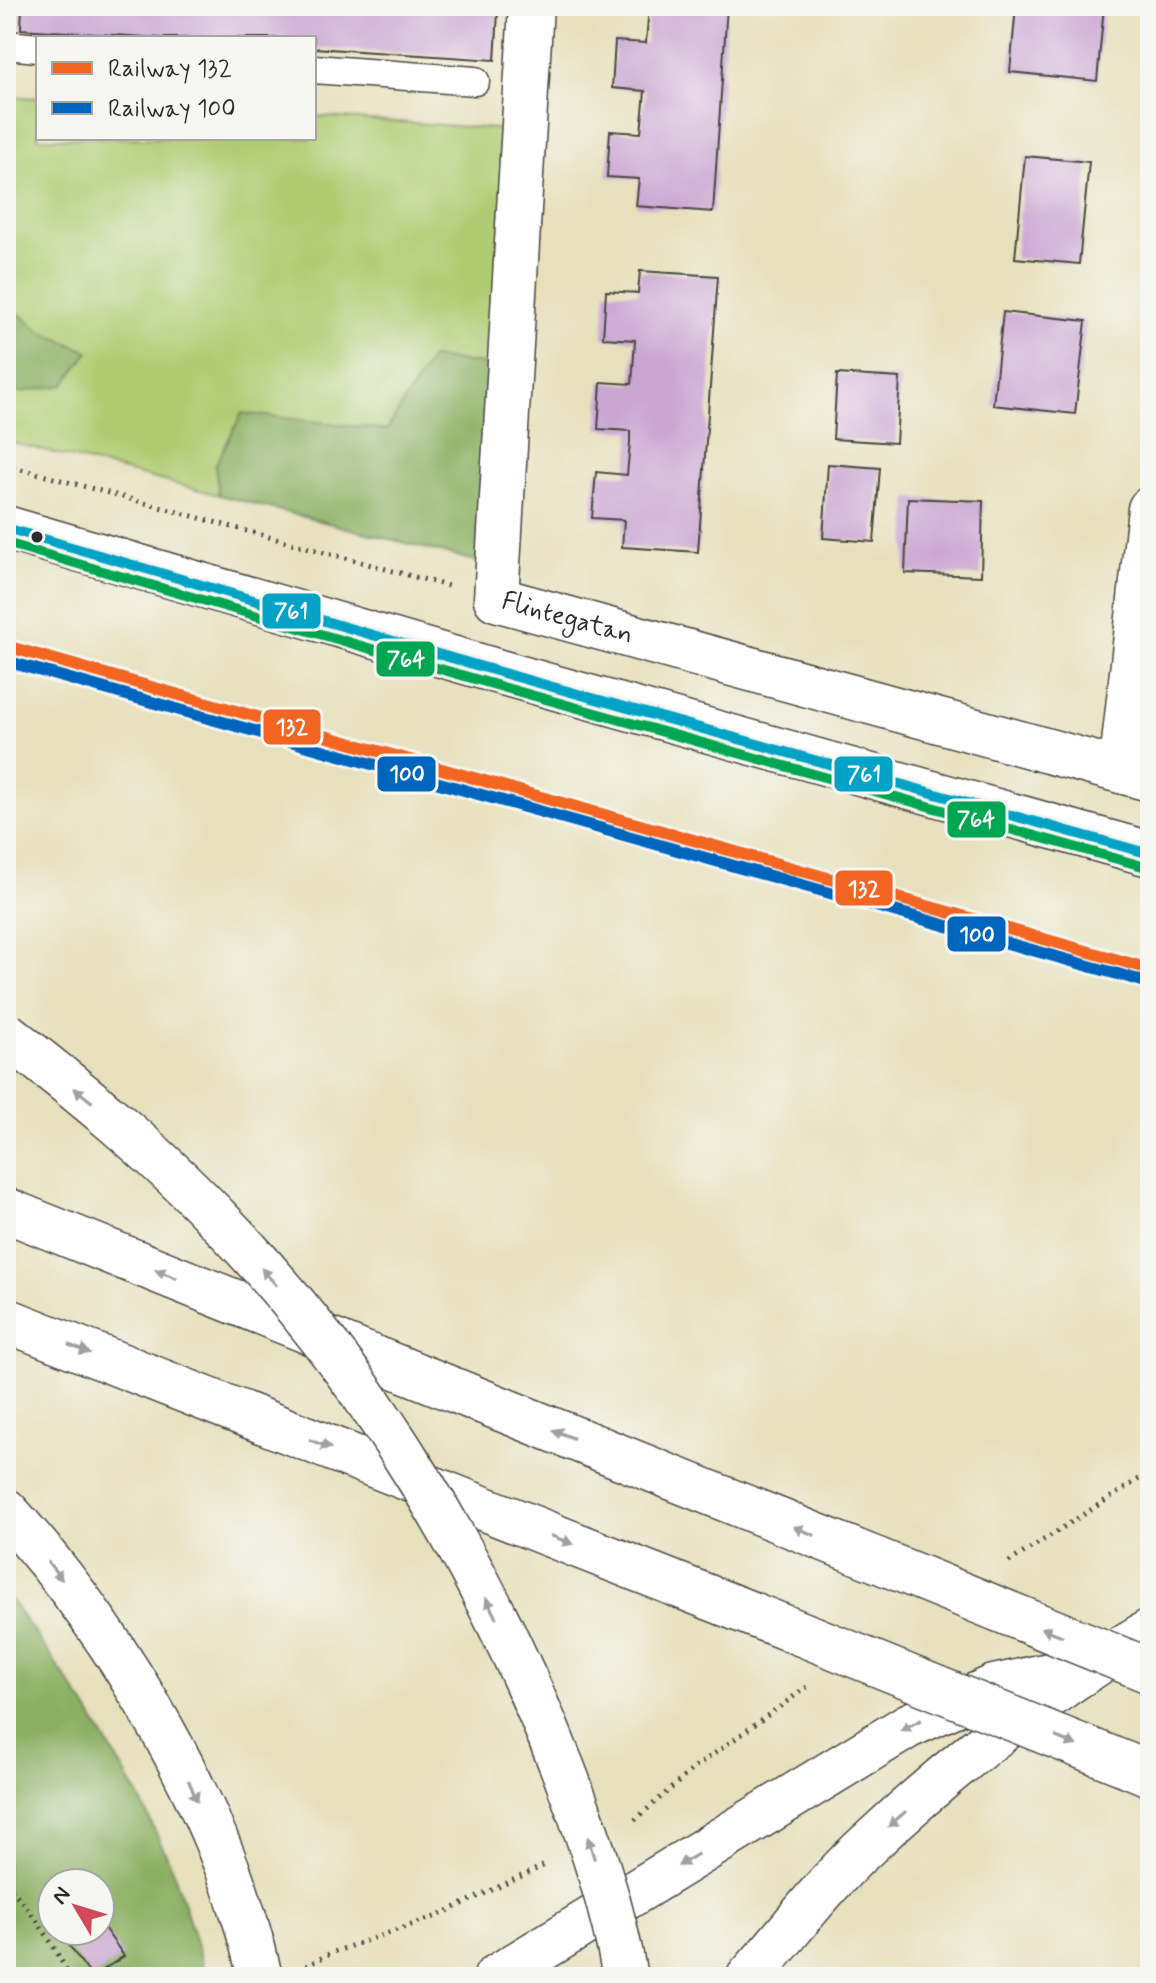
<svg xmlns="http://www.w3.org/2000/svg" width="1156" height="1983" viewBox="0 0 1156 1983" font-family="Mynerve,sans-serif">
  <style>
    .green { fill: #b0cc72; stroke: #6e7c4e; stroke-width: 2 }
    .forest { fill: #8cb064; stroke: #5c6e48; stroke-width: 2; fill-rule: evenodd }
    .building { fill: #caa6d3 }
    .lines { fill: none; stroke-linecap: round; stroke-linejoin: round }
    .service-casing { stroke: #474641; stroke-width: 31 }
    .minor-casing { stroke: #474641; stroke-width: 47 }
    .tertiary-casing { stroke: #474641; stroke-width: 47 }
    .motorway-casing { stroke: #474641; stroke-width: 47 }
    .path { stroke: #474641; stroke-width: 5; stroke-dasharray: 2 6; stroke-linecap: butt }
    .service { stroke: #fff; stroke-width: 28 }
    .minor { stroke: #fff; stroke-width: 44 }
    .tertiary { stroke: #fff; stroke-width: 44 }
    .motorway { stroke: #fff; stroke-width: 44 }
    .motorway-bridge-casing { stroke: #474641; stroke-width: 47; stroke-linecap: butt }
    .motorway-bridge { stroke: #fff; stroke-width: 44 }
    .bus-1-casing { stroke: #f6f6f2; stroke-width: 16 }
    .bus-2-casing { stroke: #f6f6f2; stroke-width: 16 }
    .bus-1 { stroke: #02a3c6; stroke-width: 10 }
    .bus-2 { stroke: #00a651; stroke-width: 10 }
    .rail-1-casing { stroke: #f6f6f2; stroke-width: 18 }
    .rail-2-casing { stroke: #f6f6f2; stroke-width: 18 }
    .rail-1 { stroke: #f26522; stroke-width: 12 }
    .rail-2 { stroke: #0065bd; stroke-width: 12 }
    .oneway { fill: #a0a0a0 }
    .bus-dot { fill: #2b2b2b; stroke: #f6f6f2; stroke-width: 3 }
    .labels { text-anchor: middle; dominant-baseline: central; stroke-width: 6; stroke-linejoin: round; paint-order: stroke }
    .street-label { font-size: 26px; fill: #2b2b2b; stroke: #f6f6f2 }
    .line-badge { stroke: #f6f6f2; stroke-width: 3 }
    .badge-label { font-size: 22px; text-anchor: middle; font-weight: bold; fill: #fff }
  </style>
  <rect width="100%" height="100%" fill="#f6f6f2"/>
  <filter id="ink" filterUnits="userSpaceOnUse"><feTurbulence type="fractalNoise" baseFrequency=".0125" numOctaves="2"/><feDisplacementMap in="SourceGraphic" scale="16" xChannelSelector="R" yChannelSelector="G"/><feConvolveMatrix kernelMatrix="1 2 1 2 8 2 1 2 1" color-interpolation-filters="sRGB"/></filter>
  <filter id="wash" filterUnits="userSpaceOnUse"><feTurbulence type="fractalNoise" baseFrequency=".006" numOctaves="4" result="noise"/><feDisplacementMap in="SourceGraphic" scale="32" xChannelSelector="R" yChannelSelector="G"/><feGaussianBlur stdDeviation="1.8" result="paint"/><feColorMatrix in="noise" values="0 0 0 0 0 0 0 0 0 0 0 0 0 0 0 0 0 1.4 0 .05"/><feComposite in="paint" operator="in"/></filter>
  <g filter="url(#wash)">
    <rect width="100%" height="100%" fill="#e7e0bc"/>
    <polygon class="green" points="6,96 38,98 38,138 314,138 314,116 511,130 493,365 431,358 388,430 243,414 215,466 219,495 6,441 6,388 21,392 88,352 40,331 6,303"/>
    <g class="forest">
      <polygon points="6,303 40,331 89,352 64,385 21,392 6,388"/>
      <polygon points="431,358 493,365 479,562 219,495 215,466 242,413 387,430"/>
      <path d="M 6,1593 L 85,1705 L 139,1797 L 172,1867 L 207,1977 L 6,1977 ZM 52,1883 L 100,1883 L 100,1931 L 52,1931 Z"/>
    </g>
    <g id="blocks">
      <g class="building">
        <polygon points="22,6 415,6 498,12 495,60 314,48 314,38 160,38 21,29"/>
        <polygon points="649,6 727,6 713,212 636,206 639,179 607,177 610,131 641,133 645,91 612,88 615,41 646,43"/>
        <polygon points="1016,6 1104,6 1097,81 1010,72"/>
        <polygon points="1025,156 1089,162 1079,264 1015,258"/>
        <polygon points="640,271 718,276 698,552 622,547 624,520 592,518 596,472 627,475 630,442 630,431 598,429 601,382 632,384 635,340 603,338 606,291 638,293"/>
        <polygon points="1003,312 1086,321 1075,414 993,405"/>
        <polygon points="837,374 900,378 896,443 833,439"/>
        <polygon points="828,464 880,468 874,542 823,538"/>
        <polygon points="908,498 983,501 981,576 905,573"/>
        <polygon points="100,1922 124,1956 92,1977 68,1944 86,1931 100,1931"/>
      </g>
    </g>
  </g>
  <g filter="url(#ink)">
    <use href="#blocks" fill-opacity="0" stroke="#474641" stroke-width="2"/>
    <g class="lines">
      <defs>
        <g id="service">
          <polyline points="6,45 38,48"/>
          <polyline points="314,69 475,81"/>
        </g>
        <g id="minor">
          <path id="s1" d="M 531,6 L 496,599 L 1150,779"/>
          <polyline points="1121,771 1150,509"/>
        </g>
        <polyline id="tertiary" points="6,528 510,675 1150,854"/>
        <g id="motorway">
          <polyline points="6,1210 877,1560"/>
          <polyline points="6,1320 812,1638"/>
          <path d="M 6,1511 C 119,1635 224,1813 260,1977"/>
          <polyline points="496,1977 908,1726 994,1687 1090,1666"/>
          <path d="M 749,1977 C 787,1935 822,1887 863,1849 C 950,1767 1046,1691 1150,1631"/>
        </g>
      </defs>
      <use href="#service" class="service-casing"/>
      <use href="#minor" class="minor-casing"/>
      <use href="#tertiary" class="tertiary-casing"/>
      <use href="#motorway" class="motorway-casing"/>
      <g class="path">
        <polyline points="6,465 448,586"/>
        <polyline points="1009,1562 1150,1472"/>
        <polyline points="635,1820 693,1769 807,1687"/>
        <path d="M 6,1883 C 32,1912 53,1941 69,1977"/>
        <polyline points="306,1966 331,1953 437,1916 547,1864"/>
      </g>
      <use href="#service" class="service"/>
      <use href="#minor" class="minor"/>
      <use href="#tertiary" class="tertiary"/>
      <use href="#motorway" class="motorway"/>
      <defs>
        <g id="motorway-bridge">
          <path d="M 6,1034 C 79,1091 151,1149 215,1216 C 368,1372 484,1567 563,1769 C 589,1836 613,1906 625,1977"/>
          <polyline points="877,1560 1150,1671"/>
          <polyline points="812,1638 1150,1774"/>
        </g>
      </defs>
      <use href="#motorway-bridge" class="motorway-bridge-casing"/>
      <use href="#motorway-bridge" class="motorway-bridge"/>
      <defs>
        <polyline id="bus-1" points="6,528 510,675 1150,854"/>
        <polyline id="bus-2" points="6,543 506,688 1146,867"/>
      </defs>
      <use href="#bus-1" class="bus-1-casing"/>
      <use href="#bus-2" class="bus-2-casing"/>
      <use href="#bus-1" class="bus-1"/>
      <use href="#bus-2" class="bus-2"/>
      <defs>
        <polyline id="rail-1" points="6,646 1150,969"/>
        <polyline id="rail-2" points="6,661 1146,982"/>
      </defs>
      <use href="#rail-1" class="rail-1-casing"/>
      <use href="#rail-2" class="rail-2-casing"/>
      <use href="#rail-1" class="rail-1"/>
      <use href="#rail-2" class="rail-2"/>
    </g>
    <defs><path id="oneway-solid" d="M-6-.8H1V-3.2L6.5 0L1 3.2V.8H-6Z" transform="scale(2)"/></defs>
    <g class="oneway">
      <use href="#oneway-solid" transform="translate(83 1095) rotate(-142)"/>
      <use href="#oneway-solid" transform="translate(166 1274) rotate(-158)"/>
      <use href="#oneway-solid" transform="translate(269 1277) rotate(-131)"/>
      <use href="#oneway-solid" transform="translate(79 1349) rotate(22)"/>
      <use href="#oneway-solid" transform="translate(563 1434) rotate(-158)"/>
      <use href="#oneway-solid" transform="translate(320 1444) rotate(22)"/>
      <use href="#oneway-solid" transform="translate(804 1531) rotate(-158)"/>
      <use href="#oneway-solid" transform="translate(562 1540) rotate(22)"/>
      <use href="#oneway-solid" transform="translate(55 1571) rotate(52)"/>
      <use href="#oneway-solid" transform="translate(491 1608) rotate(-116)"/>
      <use href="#oneway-solid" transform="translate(1052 1632) rotate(-158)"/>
      <use href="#oneway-solid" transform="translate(911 1725) rotate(153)"/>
      <use href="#oneway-solid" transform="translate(1066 1741) rotate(22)"/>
      <use href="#oneway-solid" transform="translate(193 1791) rotate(67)"/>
      <use href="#oneway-solid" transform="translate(897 1819) rotate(139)"/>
      <use href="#oneway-solid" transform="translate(591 1848) rotate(-107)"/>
      <use href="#oneway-solid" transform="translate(688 1860) rotate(149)"/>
    </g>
  </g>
  <circle class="bus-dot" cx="37" cy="537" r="7"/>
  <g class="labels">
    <g class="street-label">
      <text stroke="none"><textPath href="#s1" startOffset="668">Flintegatan</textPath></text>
    </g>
  </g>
  <g class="line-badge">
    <rect x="261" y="592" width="61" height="38" rx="8" fill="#02a3c6"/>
    <rect x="375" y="640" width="61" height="38" rx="8" fill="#00a651"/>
    <rect x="262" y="708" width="60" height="38" rx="8" fill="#f26522"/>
    <rect x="376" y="755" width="61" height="38" rx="8" fill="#0065bd"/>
    <rect x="833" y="755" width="61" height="38" rx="8" fill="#02a3c6"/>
    <rect x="946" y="800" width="61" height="39" rx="8" fill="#00a651"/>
    <rect x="834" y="869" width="60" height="38" rx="8" fill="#f26522"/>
    <rect x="946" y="915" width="61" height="38" rx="8" fill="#0065bd"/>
  </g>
  <g class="badge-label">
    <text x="291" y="619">761</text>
    <text x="406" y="667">764</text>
    <text x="292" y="734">132</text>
    <text x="407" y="781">100</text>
    <text x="864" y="782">761</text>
    <text x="976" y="827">764</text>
    <text x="864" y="896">132</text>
    <text x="977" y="942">100</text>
  </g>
  <rect width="1156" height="1983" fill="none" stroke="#f6f6f2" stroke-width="32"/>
  <rect x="36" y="36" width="280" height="104" fill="#f6f6f2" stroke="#a5a5a2" stroke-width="2"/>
  <rect x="52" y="62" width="40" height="12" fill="#f26522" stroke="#a5a5a2" stroke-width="2"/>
  <text x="108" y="76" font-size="24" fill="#2b2b2b">Railway 132</text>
  <rect x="52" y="102" width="40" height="12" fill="#0065bd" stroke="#a5a5a2" stroke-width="2"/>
  <text x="108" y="116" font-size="24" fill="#2b2b2b">Railway 100</text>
  <g transform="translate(76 1907) rotate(308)"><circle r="38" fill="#f6f6f2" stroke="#a5a5a2" stroke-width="2"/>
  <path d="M0-6L14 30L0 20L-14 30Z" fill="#d1495b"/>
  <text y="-12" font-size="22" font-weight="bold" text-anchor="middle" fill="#2b2b2b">N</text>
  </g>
</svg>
